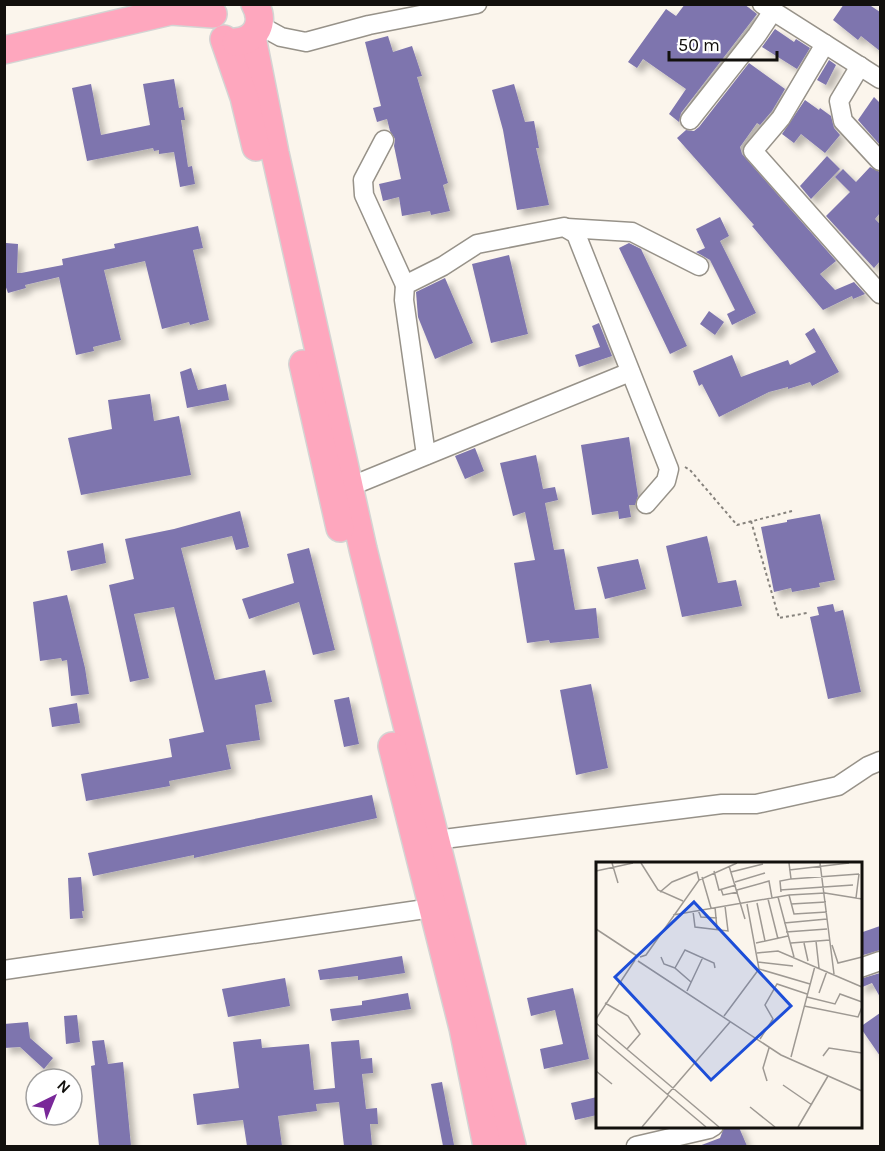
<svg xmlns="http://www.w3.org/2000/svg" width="885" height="1151" viewBox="0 0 885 1151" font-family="Karla,sans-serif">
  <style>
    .building { fill: #7e75ae; filter: url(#shadow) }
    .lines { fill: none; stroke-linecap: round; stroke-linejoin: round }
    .street-casing { stroke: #979289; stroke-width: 21 }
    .primary-casing { stroke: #d4d4d3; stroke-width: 30 }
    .path { stroke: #86827c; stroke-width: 2; stroke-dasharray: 3 3; stroke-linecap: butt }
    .street { stroke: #fff; stroke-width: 18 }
    .primary { stroke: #fea7be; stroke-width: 27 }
    .inset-road { fill: none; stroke: #9e9993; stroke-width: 1.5 }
    .view { fill: #1d4ed8; fill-opacity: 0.15; stroke: #1d4ed8; stroke-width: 3 }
    .inset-edge { fill: none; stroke: #12100d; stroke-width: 3 }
  </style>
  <defs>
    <filter id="shadow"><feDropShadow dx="5.5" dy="5.5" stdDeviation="3" flood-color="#0004"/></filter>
  </defs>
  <rect width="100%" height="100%" fill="#fbf5ec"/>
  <g class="building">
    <polygon points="685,4 744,4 757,14 681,113 679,122 669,114 686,89 643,59 637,68 628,62 666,9 676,16"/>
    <polygon points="844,4 868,4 880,12 880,51 861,36 858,40 833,20"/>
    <polygon points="775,29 794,42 796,39 810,48 797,69 762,47"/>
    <polygon points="388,36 393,52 412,46 422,76 417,77 448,183 443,185 450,211 431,215 430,211 402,216 399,197 383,201 379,184 401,179 394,146 395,139 390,131 387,119 377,122 373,108 381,106 365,42"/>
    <polygon points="829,60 836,65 826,85 817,80"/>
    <polygon points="749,63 785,89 772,111 760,125 757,123 740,147 742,154 836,261 820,274 835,290 854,282 865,294 853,299 852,296 823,310 752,226 754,225 677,138 686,130 694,131 699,127"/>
    <polygon points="174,79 179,108 183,107 185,120 181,120 188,167 192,166 195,184 180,187 174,152 159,154 159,150 154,151 153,148 87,161 72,88 91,84 101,135 150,125 143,84"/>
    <polygon points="514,84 525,122 534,121 539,148 536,148 549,205 517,210 503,130 492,90"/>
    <polygon points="874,97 880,103 880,145 858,120"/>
    <polygon points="805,100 819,110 820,108 831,116 834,128 840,135 825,153 801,134 794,143 782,134"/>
    <polygon points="827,156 840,169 811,199 800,186"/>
    <polygon points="870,167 880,172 880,213 875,219 880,224 880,261 874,268 826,216 850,192 835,177 843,169 856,182"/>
    <polygon points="720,217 729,236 720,241 756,313 732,325 727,314 735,310 710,260 696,252 705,248 696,229"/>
    <polygon points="198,226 203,248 193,250 209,320 190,325 189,322 162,329 145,261 104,270 121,340 93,347 94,351 76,355 59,277 25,285 26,288 8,293 4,282 6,243 18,244 17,273 21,273 63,265 62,259 115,248 114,244"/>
    <polygon points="629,243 641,249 687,346 670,354 619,248"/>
    <polygon points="509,255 528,334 491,343 472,264"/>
    <polygon points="445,278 473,343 435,359 418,317 416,292"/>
    <polygon points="709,311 724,322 715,335 700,324"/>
    <polygon points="599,323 612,356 579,367 575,355 600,347 592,326"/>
    <polygon points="814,328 839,372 812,386 810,382 788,389 788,387 769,392 719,417 702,384 699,386 693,371 732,355 741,377 788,360 790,365 816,352 805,334"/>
    <polygon points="191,368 198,390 226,384 229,400 187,408 180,372"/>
    <polygon points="150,394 154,421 179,416 191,475 81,495 68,438 112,429 108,400"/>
    <polygon points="629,437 638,496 635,505 629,505 631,517 619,519 618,511 592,515 581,445"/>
    <polygon points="475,448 484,471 465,479 455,456"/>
    <polygon points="536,455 543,489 555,487 558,500 545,503 554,550 564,549 575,610 596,608 599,638 550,643 549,640 527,643 514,563 535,560 525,512 513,516 500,463"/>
    <polygon points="240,511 249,547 236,550 232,536 181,548 215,680 265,670 272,702 255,705 260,740 226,745 231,769 169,781 170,786 86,801 81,774 172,757 169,739 204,732 174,607 134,614 149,678 130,682 109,585 134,579 125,539 174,529"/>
    <polygon points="820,514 835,580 819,583 820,587 792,592 791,588 774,592 761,527 787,522 787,520"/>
    <polygon points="707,536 718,583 736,580 742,606 682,617 666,546"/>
    <polygon points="103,543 106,563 71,571 67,551"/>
    <polygon points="309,548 335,650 313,655 299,602 249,619 242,599 294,583 287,554"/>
    <polygon points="638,559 646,589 605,599 597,567"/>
    <polygon points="67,595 85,668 89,694 71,696 67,660 62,661 61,658 40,661 33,602"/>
    <polygon points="833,604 835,612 843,610 861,692 828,699 810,617 819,615 817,607"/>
    <polygon points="591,684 608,768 576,775 560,690"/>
    <polygon points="349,697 359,744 344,747 334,700"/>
    <polygon points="77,703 80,723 52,727 49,708"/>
    <polygon points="372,795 377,818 194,858 194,855 93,876 88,853"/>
    <polygon points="81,877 84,911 82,911 83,918 70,919 68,878"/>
    <polygon points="880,926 880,950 860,956 860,933"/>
    <polygon points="402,956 405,973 358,980 358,976 320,980 318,970"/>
    <polygon points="880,973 880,997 872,983 860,988 860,979"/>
    <polygon points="285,978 290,1006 228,1017 222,989"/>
    <polygon points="573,988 589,1059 544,1069 540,1049 563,1044 555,1010 531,1016 527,998"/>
    <polygon points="408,993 411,1009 332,1021 330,1009 362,1005 362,1001"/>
    <polygon points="880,1013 880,1056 860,1027"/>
    <polygon points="77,1015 80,1042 66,1044 64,1016"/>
    <polygon points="28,1022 30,1038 53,1058 44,1069 20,1047 4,1048 4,1024"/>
    <polygon points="261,1039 262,1048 309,1044 314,1090 335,1088 331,1042 359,1040 361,1059 372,1058 373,1073 362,1074 366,1109 377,1108 378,1124 370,1124 372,1146 344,1146 339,1102 316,1104 317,1111 278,1116 282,1146 247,1146 243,1120 197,1125 193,1094 239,1088 233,1042"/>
    <polygon points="104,1040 108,1064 123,1062 131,1146 99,1146 91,1066 95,1065 92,1041"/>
    <polygon points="442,1082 454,1145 446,1146 443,1146 431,1084"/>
    <polygon points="597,1097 597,1115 575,1120 571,1103"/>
    <polygon points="725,1125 738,1125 747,1146 699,1146 720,1138"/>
  </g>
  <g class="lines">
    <defs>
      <g id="street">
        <polyline points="762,4 880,79"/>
        <polyline points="259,25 281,37 306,42 369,25 477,4"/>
        <polyline points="825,44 781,118 753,151 880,294"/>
        <polyline points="860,66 839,101 843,121 880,161"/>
        <polyline points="690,120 757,35 773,11"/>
        <polyline points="384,140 363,180 364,195 405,285"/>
        <polyline points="567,228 632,232 699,266"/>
        <polyline points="426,455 404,300 405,285 443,266 477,244 564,227 576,234 669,469 666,481 646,504"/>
        <polyline points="349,487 630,372"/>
        <polyline points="436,840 722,804 756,804 838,786 868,766 880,761"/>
        <polyline points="860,968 880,961"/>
        <polyline points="4,970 432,908"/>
        <polyline points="636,1146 709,1129 714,1126"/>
      </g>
      <g id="primary">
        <polyline points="252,37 275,153 363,549 512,1146"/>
        <polyline points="224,39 244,97 256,147"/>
        <path d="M 236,42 C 257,40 265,22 255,4"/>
        <polyline points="4,50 171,11 213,14"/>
        <polyline points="303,364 340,528"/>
        <polyline points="392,746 463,1028 487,1146"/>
      </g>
    </defs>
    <use href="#street" class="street-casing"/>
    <use href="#primary" class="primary-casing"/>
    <g class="path">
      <polyline points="685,467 690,470 737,525 792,511"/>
      <polyline points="751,521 779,618 807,613"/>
    </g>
    <use href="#street" class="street"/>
    <use href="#primary" class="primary"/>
  </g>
  <g transform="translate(596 862)">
    <rect width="266" height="266" fill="#fbf5ec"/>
    <path class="inset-road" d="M 16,1 L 22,21M 45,1 L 62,28 L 87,39M 224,1 L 238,112M 133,4 L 149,57M 193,8 L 253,1M 0,9 L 37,1M 118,9 L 123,28 L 140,23M 135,10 L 167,2M 106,15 L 115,46M 195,17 L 263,12M 139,20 L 169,11M 125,27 L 127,33 L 142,30M 141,28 L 173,19 L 176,36M 184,28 L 257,23M 64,30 L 76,20 L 101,10 L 103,18M 185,30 L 184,19 L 195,17 L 193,1M 193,33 L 198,52 L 231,50M 182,35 L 198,95M 260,36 L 263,12M 172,37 L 182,77M 161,41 L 169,79M 151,42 L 163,107 L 214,122M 195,42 L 230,40M 119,45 L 121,67M 102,48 L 105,55 L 121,56M 97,49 L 99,65 L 132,69 L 129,44M 77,53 L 193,33 L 229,31 L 266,37M 188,61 L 231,57M 0,67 L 41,94M 190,70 L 231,67M 220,79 L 223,106M 160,81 L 192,74M 195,81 L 234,78M 208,81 L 212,99M 236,83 L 242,101 L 266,95M 161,91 L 182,89 L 266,125M 44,95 L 50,93 L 103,18 L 141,1M 65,95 L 68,102 L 79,106M 42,99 L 185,193 L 266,229M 162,100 L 197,104M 95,120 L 79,106 L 89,88 L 118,101 L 119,106M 91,129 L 107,95M 223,131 L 231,109M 211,135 L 239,142 L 244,132 L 266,140M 9,141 L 32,154 L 44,172 L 31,187M 208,144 L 262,155 L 266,145M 128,154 L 163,107M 0,157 L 39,98M 0,161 L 123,265M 0,172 L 110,265M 164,177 L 177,157 L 169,143 L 181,122 L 211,132M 227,194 L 233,186 L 266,191M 195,195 L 219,104M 0,209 L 16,222M 171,219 L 167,206 L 173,186M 187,223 L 216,243M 71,233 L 134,160M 154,245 L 179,265M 46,265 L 72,234M 202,265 L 232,214"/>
    <path class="view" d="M 98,40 L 195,144 L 115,218 L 19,115 Z"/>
    <rect width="266" height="266" class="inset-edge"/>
  </g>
  <rect width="885" height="1151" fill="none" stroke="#12100d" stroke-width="12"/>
  <g transform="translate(54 1097) rotate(43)"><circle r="28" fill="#ffffff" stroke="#a09f9e" stroke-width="1.5"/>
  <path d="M0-4.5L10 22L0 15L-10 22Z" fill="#792899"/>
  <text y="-9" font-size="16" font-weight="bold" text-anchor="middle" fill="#12100d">N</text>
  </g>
  <path d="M669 51v9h108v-9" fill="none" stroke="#12100d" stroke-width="3"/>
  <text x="678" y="51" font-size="18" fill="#12100d" stroke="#ffffff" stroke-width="4.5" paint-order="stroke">50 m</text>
</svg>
